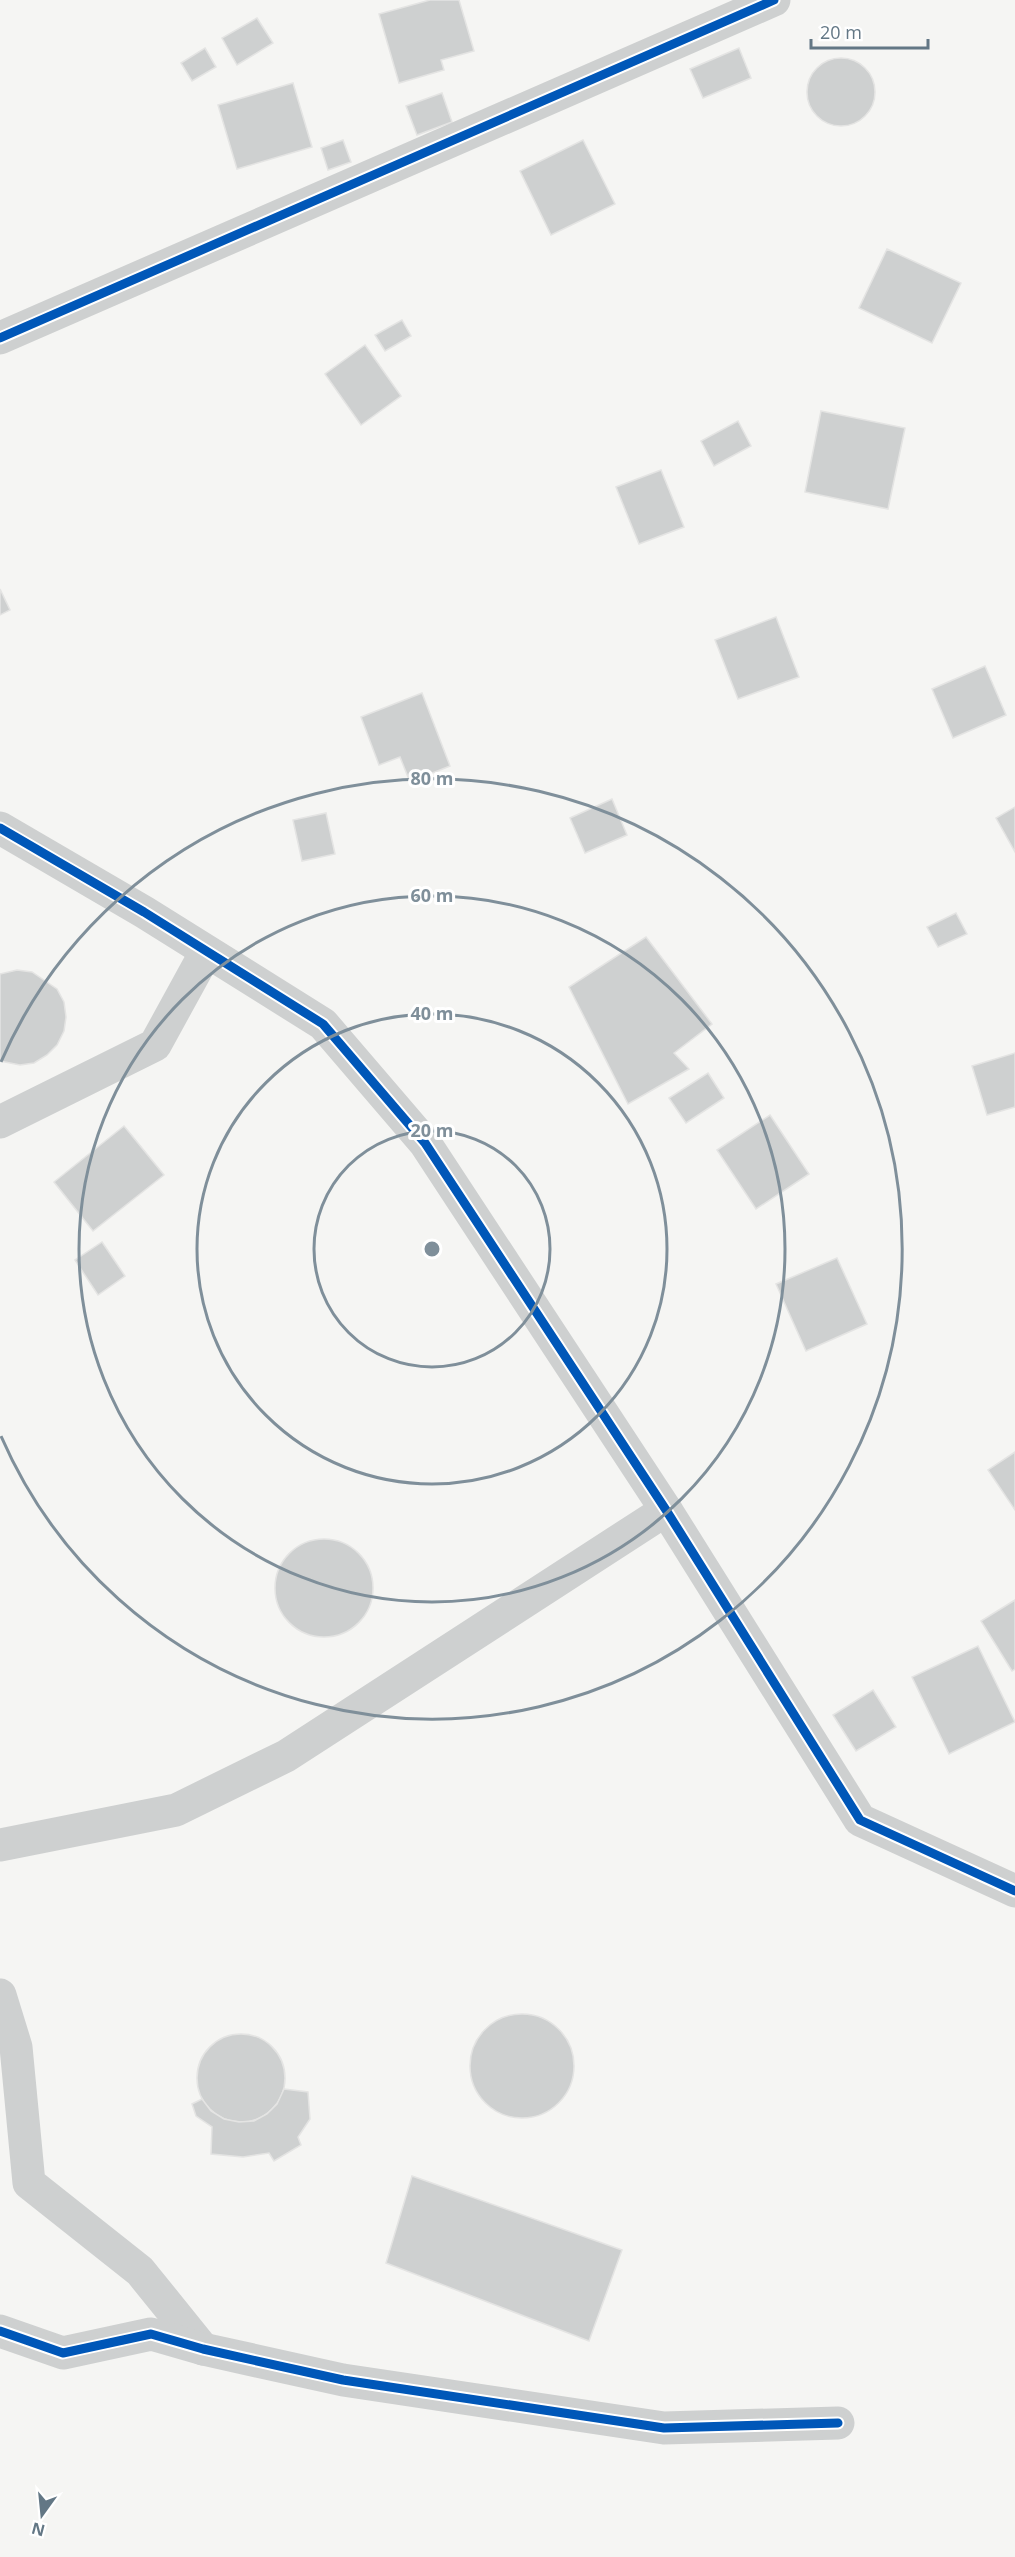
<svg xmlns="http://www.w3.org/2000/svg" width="1015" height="2557" viewBox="0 0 1015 2557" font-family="'Open Sans',sans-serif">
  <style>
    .building { fill: #ced0d0; stroke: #e4e4e3; stroke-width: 1.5 }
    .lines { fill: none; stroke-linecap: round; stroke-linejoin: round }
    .street { stroke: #ced0d0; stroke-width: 33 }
    .cycleway-casing { stroke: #fff; stroke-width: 13 }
    .cycleway { stroke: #0057b8; stroke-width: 9 }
    .ring { fill: none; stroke: #7f8f9a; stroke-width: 3 }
    .centre { fill: #7f8f9a; stroke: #fff; stroke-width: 3 }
    .ring-label { font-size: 18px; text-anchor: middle; font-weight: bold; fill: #7f8f9a; stroke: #fff; stroke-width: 6; stroke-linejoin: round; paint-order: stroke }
  </style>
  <rect width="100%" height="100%" fill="#f5f5f3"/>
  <g class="building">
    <polygon points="430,0 459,0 474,51 441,60 444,70 399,83 379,14"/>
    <polygon points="257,18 273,43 237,65 222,38"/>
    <polygon points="205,48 216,67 192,81 181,63"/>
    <polygon points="739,48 751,78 703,98 690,69"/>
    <circle cx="841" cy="92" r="34"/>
    <polygon points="293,83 312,147 237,169 218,105"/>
    <polygon points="442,93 452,122 417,135 406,106"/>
    <polygon points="343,140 351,162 328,170 321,148"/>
    <polygon points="583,140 615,204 551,235 520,171"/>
    <polygon points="887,249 961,283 932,343 859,308"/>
    <polygon points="402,320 411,336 385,351 375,335"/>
    <polygon points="365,345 401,396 361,425 325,374"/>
    <polygon points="821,411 905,428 888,509 805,492"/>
    <polygon points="738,421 751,446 714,466 701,441"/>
    <polygon points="661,470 684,527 639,544 616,487"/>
    <polygon points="0,589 10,610 0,615"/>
    <polygon points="776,617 799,677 738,699 715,640"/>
    <polygon points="985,666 1006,715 953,738 932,689"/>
    <polygon points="422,693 450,766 410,782 400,757 379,765 361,717"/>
    <polygon points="612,799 627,835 585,853 570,818"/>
    <polygon points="1015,807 1015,852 996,818"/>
    <polygon points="326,813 335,854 302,861 293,820"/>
    <polygon points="956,913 967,934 938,947 927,927"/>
    <polygon points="646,937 712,1024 674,1053 689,1069 628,1104 569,987"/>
    <polygon points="17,970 32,972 57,989 64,1002 66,1017 64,1031 57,1045 47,1055 34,1063 20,1065 0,1061 0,974"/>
    <polygon points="1015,1053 1015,1107 987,1115 972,1066"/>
    <polygon points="708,1073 724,1098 686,1123 669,1098"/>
    <polygon points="770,1115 809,1174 756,1209 717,1150"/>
    <polygon points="124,1126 164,1175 93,1231 54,1182"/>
    <polygon points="102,1242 125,1276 98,1295 75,1260"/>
    <polygon points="837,1258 867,1324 806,1351 776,1284"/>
    <polygon points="1015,1452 1015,1510 988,1470"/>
    <circle cx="324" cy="1588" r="49"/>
    <polygon points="1015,1600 1015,1669 1012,1671 981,1621"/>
    <polygon points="978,1646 1015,1722 949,1754 912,1677"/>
    <polygon points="873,1690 896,1727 856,1751 833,1715"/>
    <circle cx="522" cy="2066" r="52"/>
    <circle cx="241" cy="2078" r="44"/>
    <polygon points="284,2089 308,2092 310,2119 298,2137 301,2145 274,2161 269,2153 243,2157 211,2154 212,2127 196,2116 192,2104 202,2099 211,2111 224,2119 239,2122 254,2121 267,2114 277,2104"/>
    <polygon points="412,2176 622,2250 589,2341 386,2263"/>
  </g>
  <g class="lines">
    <g class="street">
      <polyline points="0,338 774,0"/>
      <polyline points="0,828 144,912 323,1024 425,1143 666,1510 860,1820 1015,1891"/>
      <polyline points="0,1122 155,1045 206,952"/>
      <polyline points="0,1845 176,1810 286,1756 666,1510"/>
      <polyline points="0,1995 16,2047 29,2183 140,2271 203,2349"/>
      <polyline points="0,2331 63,2353 151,2334 203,2349 343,2380 664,2428 838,2423"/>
    </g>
    <defs>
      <g id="cycleway">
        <polyline points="0,338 774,0"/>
        <polyline points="0,828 144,912 323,1024 425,1143 666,1510 860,1820 1015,1891"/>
        <polyline points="0,2331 63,2353 151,2334 203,2349 343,2380 664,2428 838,2423"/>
      </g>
    </defs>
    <use href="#cycleway" class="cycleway-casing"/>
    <use href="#cycleway" class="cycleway"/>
  </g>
  <g class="ring">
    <circle cx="432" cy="1249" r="118"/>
    <circle cx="432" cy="1249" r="235"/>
    <circle cx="432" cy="1249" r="353"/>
    <path d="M1 1062A470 470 0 1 1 1 1436"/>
  </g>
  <circle cx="432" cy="1249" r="9" class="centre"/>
  <g class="ring-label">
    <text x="432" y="785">80 m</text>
    <text x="432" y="902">60 m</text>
    <text x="432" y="1020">40 m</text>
    <text x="432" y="1137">20 m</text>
  </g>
  <g transform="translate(42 2515) rotate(195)" stroke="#ffffff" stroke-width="4.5" paint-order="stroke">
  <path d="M0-4.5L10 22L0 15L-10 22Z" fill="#637785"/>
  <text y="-9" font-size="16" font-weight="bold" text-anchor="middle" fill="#637785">N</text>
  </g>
  <path d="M811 39v9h117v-9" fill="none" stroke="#637785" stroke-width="3"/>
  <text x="820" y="39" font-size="18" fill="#637785" stroke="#ffffff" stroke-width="4.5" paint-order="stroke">20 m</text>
</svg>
